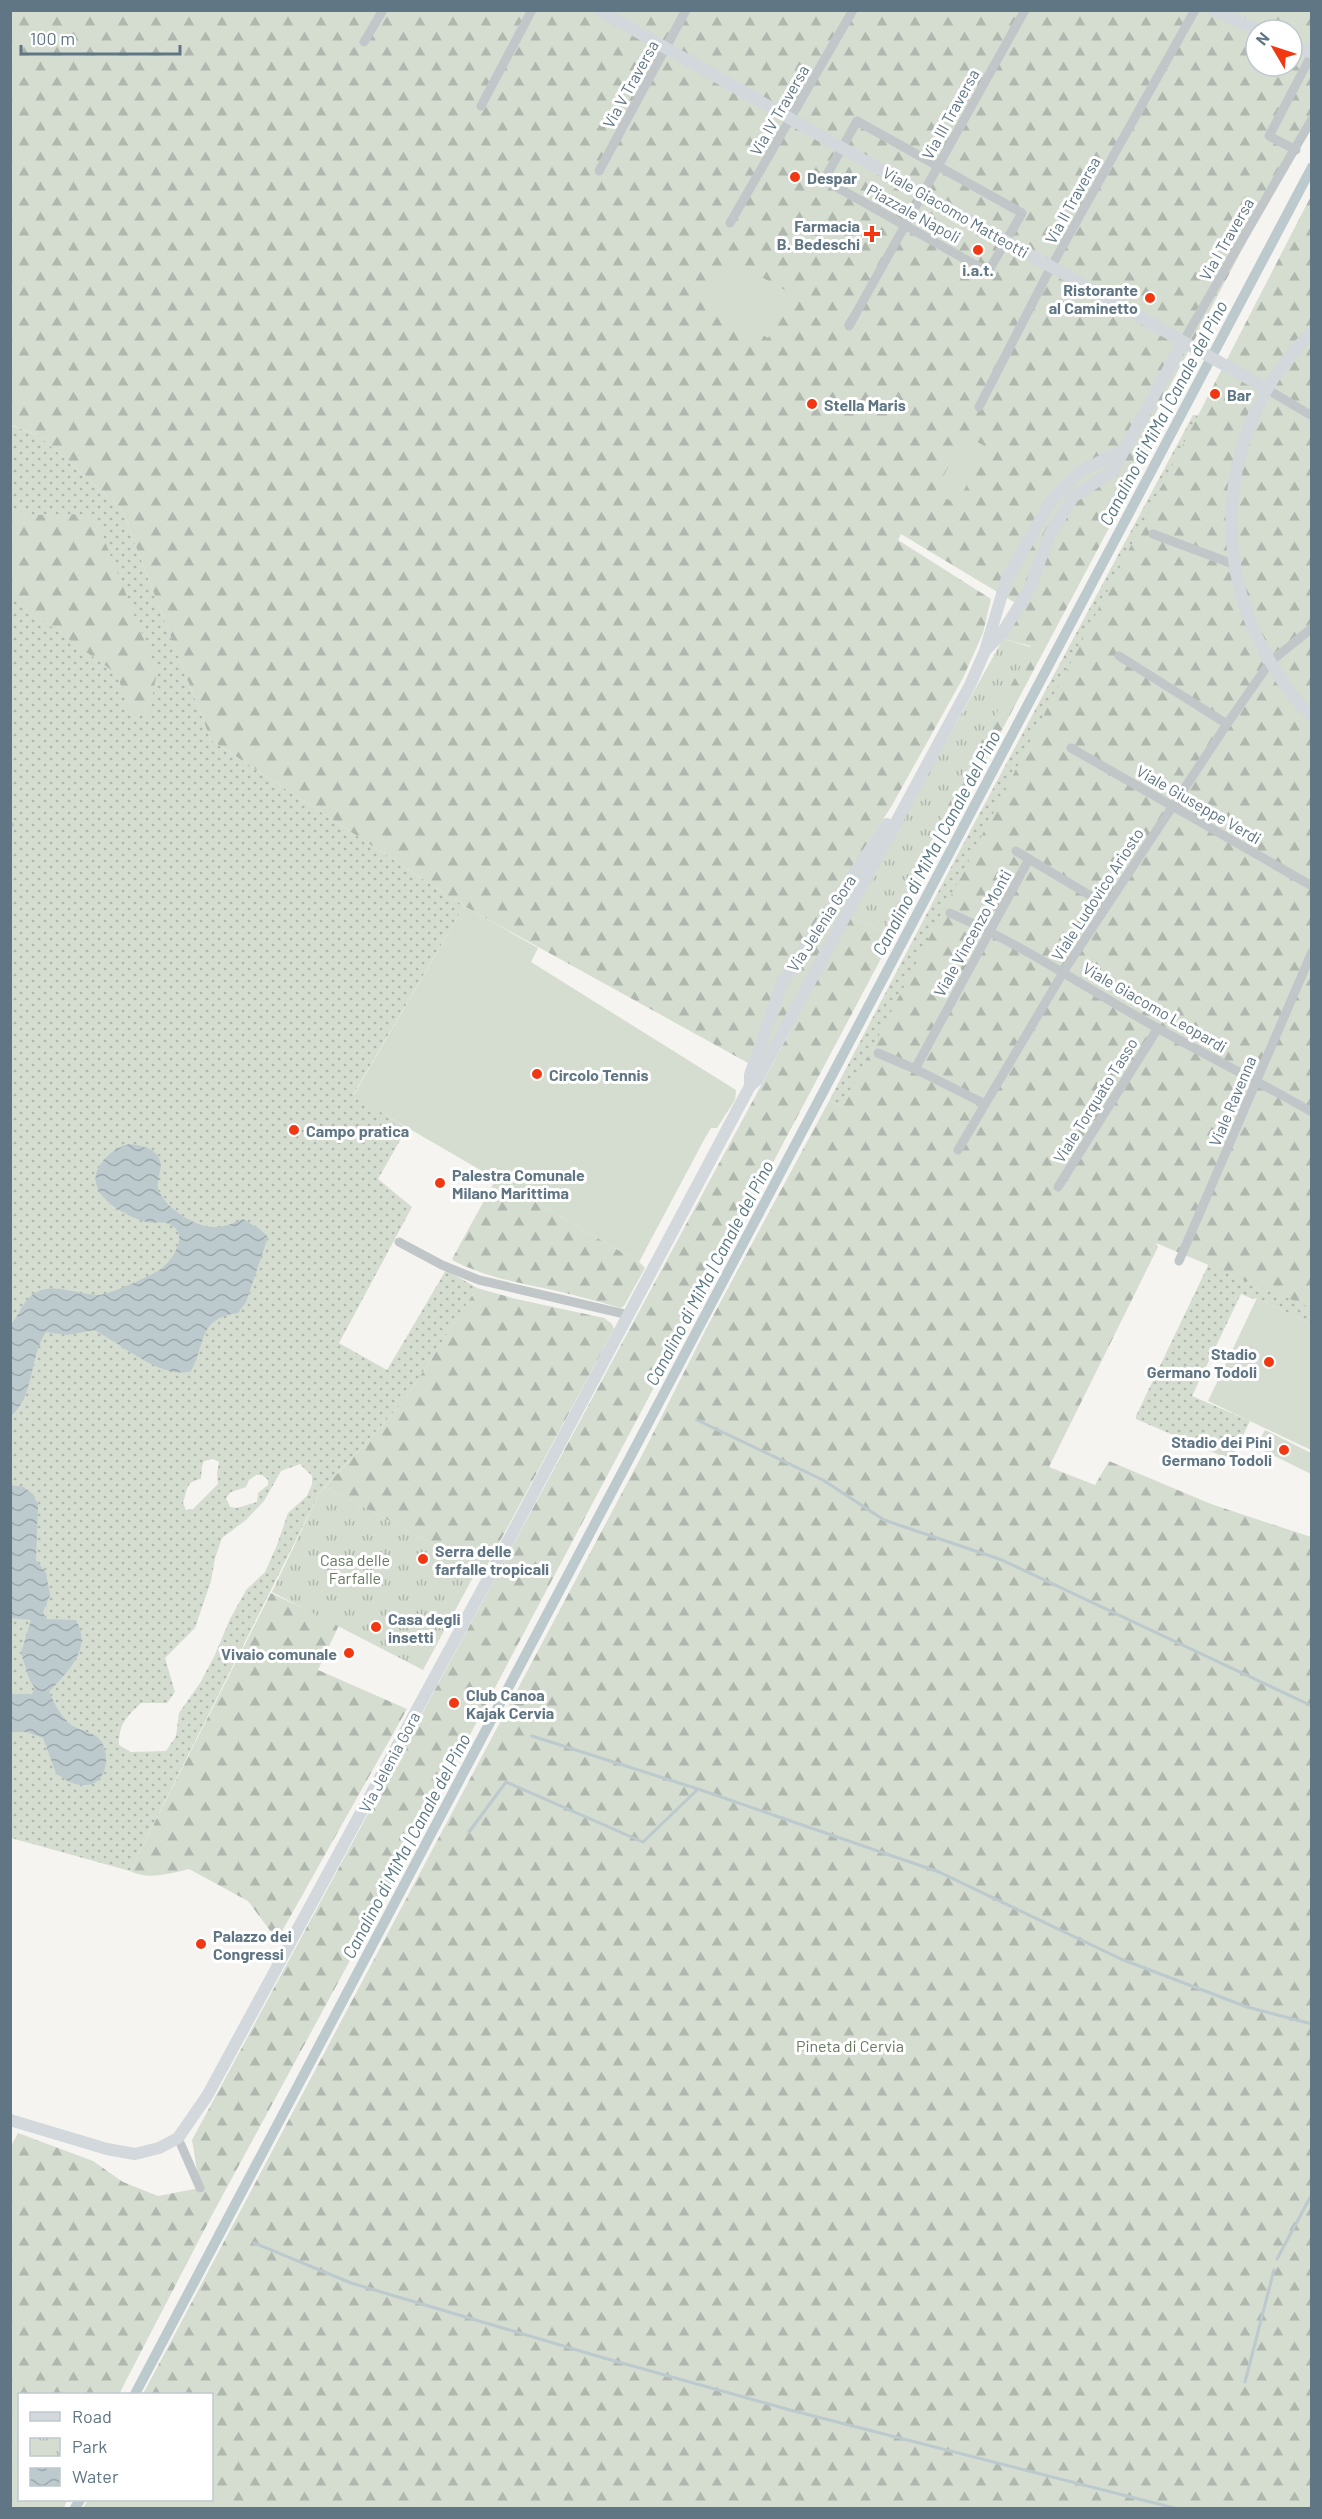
<svg xmlns="http://www.w3.org/2000/svg" width="1322" height="2519" viewBox="0 0 1322 2519" font-family="Barlow,sans-serif">
  <style>
    .grass { fill: url(#grass-dots); fill-rule: evenodd }
    .forest { fill: url(#forest-firs); fill-rule: evenodd }
    .park { fill: url(#park-tufts) }
    .pitch { fill: #d5dcd0 }
    .water { fill: url(#water-waves) }
    .lines { fill: none; stroke-linecap: round; stroke-linejoin: round }
    .stream { stroke: #bcc9cd; stroke-width: 3 }
    .canal { stroke: #bcc9cd; stroke-width: 10 }
    .street { stroke: #c1c6c9; stroke-width: 9 }
    .secondary { stroke: #d2d8dc; stroke-width: 12 }
    .poi-dot { fill: #f23812; stroke: #fff; stroke-width: 2 }
    .labels { text-anchor: middle; dominant-baseline: central; stroke-width: 6; stroke-linejoin: round; paint-order: stroke }
    .street-label { font-size: 16px; fill: #607684; stroke: #fff }
    .poi-label { font-size: 16px; font-weight: bold; fill: #607684; stroke: #fff; text-anchor: start }
    .park-label { font-size: 16px; fill: #677a60; stroke: #fff }
    .water-label { font-size: 18px; font-style: italic; fill: #5c7a81; stroke: #fff }
  </style>
  <defs>
    <pattern id="grass-dots" width="8" height="8" patternUnits="userSpaceOnUse" patternTransform="scale(1.5)"><rect width="8" height="8" fill="#d5dcd0"/><path d="M2 2h.1M6 6h.1" fill="none" stroke="#b0b7ae" stroke-width="1.8" stroke-linecap="round"/></pattern>
    <pattern id="forest-firs" width="22" height="20" patternUnits="userSpaceOnUse" patternTransform="scale(1.5)"><rect width="22" height="20" fill="#d5dcd0"/><path d="M5 1l3.5 6h-7zM16 11l3.5 6h-7z" fill="#b0b7ae"/></pattern>
    <pattern id="park-tufts" width="24" height="20" patternUnits="userSpaceOnUse" patternTransform="scale(1.5)"><rect width="24" height="20" fill="#d5dcd0"/><path d="M3 7l-1-3M5 7V3M7 7l1-3M15 17l-1-3M17 17v-4M19 17l1-3" fill="none" stroke="#b0b7ae"/></pattern>
    <pattern id="water-waves" width="16" height="10" patternUnits="userSpaceOnUse" patternTransform="scale(1.5)"><rect width="16" height="10" fill="#bcc9cd"/><path d="M0 5q4-4 8 0t8 0" fill="none" stroke="#9ca8ac"/></pattern>
  </defs>
  <rect width="100%" height="100%" fill="#f5f4f0"/>
  <g class="grass">
    <polygon points="1193,415 1205,416 842,1107 829,1101 960,850"/>
    <path d="M 10,425 L 38,435 L 121,508 L 211,740 L 464,906 L 353,1095 L 407,1128 L 378,1179 L 412,1207 L 339,1343 L 387,1370 L 446,1270 L 477,1288 L 404,1401 L 320,1492 L 130,1871 L 11,1838 ZM 213,1459 L 219,1462 L 217,1473 L 218,1484 L 193,1509 L 186,1510 L 183,1503 C 188,1489 185,1482 201,1479 L 202,1466 L 204,1461 ZM 300,1464 L 312,1476 L 312,1484 L 307,1496 L 288,1513 L 277,1545 L 265,1572 L 246,1590 L 230,1619 L 214,1657 L 200,1683 L 179,1713 L 176,1736 L 166,1751 L 131,1752 L 119,1745 C 119,1723 126,1718 141,1703 L 167,1703 L 175,1692 L 165,1658 L 195,1628 L 211,1581 L 215,1558 L 222,1538 L 246,1520 L 264,1501 L 281,1471 ZM 256,1475 L 262,1475 L 268,1480 L 268,1485 L 258,1493 L 257,1502 L 237,1508 L 230,1507 L 226,1498 L 231,1492 L 246,1487 L 249,1480 Z"/>
    <polygon points="1214,1253 1311,1304 1311,1324 1257,1298 1253,1299 1241,1294 1192,1396 1250,1421 1231,1460 1136,1419 1136,1416"/>
  </g>
  <g class="forest">
    <path d="M 11,11 L 1311,11 L 1311,119 L 1135,452 L 1176,387 L 1180,387 L 1181,392 L 373,1918 L 212,2215 L 119,2394 L 20,2394 L 20,2500 L 67,2500 L 64,2508 L 11,2508 L 11,2146 L 18,2133 L 93,2161 L 123,2182 L 158,2196 L 200,2188 L 192,2140 L 785,1041 L 849,916 L 882,931 L 1031,646 L 1003,639 L 1012,628 L 1022,607 L 901,534 L 898,540 L 991,599 L 983,633 L 963,678 L 891,807 L 776,984 L 748,1063 L 464,906 L 211,740 L 121,508 L 38,435 L 11,425 ZM 1256,30 L 1292,30 L 1292,66 L 1256,66 Z"/>
    <polygon points="1311,196 1311,1308 1156,1243 1158,1247 1049,1467 1095,1485 1109,1461 1211,1504 1311,1537 1311,2508 83,2508 88,2500 212,2500 212,2394 143,2394 641,1457 706,1329 829,1101 842,1107"/>
    <polygon points="11,508 29,515 94,514 157,672 149,714 131,715 117,674 42,620 14,594 10,573"/>
    <polygon points="886,832 754,1075 789,981"/>
    <path d="M 496,1179 L 639,1262 L 645,1268 L 624,1306 L 621,1308 C 600,1302 579,1296 557,1291 C 521,1283 488,1278 454,1261 L 452,1259 Z"/>
    <polygon points="477,1288 516,1299 604,1318 612,1324 614,1329 484,1571 325,1487 404,1401"/>
    <path d="M 271,1593 L 339,1625 L 318,1670 L 407,1709 L 277,1940 L 248,1901 L 189,1869 C 169,1874 148,1880 130,1871 Z"/>
  </g>
  <g class="park">
    <polygon points="1003,639 1031,647 882,931 849,916"/>
    <polygon points="325,1487 484,1571 478,1568 423,1670 272,1592 320,1492"/>
  </g>
  <g class="pitch">
    <polygon points="729,259 792,294 768,338 705,303"/>
    <polygon points="965,435 988,448 956,504 935,492"/>
    <polygon points="464,906 538,948 531,962 736,1090 735,1100 717,1128 711,1128 705,1138 639,1262 353,1096"/>
    <polygon points="1257,1298 1311,1324 1311,1450 1208,1401"/>
    <polygon points="1265,1430 1311,1453 1311,1474 1256,1447"/>
  </g>
  <g class="water">
    <path d="M 129,1144 C 140,1145 157,1148 160,1161 C 163,1169 156,1179 158,1188 C 162,1206 195,1227 212,1227 C 223,1228 233,1223 243,1219 L 261,1230 L 268,1237 L 246,1302 L 238,1313 C 197,1319 207,1342 191,1371 C 163,1381 119,1342 94,1330 L 67,1335 L 46,1332 C 29,1357 35,1396 11,1416 C 10,1396 10,1376 10,1356 C 10,1348 9,1337 10,1329 C 12,1322 18,1315 21,1309 C 40,1274 69,1294 99,1295 C 108,1295 148,1277 158,1271 C 171,1263 192,1234 169,1224 C 162,1221 154,1224 147,1222 C 126,1217 85,1195 98,1169 C 104,1156 117,1147 129,1144 Z"/>
    <path d="M 11,1485 L 23,1487 L 33,1494 L 38,1505 L 36,1560 L 46,1573 L 50,1595 L 43,1612 L 46,1619 L 76,1620 C 93,1649 67,1672 49,1692 C 55,1704 61,1718 73,1726 C 82,1732 95,1732 101,1741 C 111,1756 106,1785 86,1785 C 74,1786 65,1780 56,1773 L 43,1738 L 27,1732 L 11,1732 L 11,1694 L 32,1694 L 35,1688 L 30,1681 L 21,1653 L 31,1620 L 11,1618 Z"/>
  </g>
  <g class="lines">
    <g class="stream">
      <polyline points="10,824 13,825"/>
      <polyline points="697,1420 823,1480 884,1520 1002,1560 1312,1706"/>
      <polyline points="532,1736 698,1789 939,1872 1121,1959 1247,2007 1312,2024"/>
      <polyline points="469,1832 506,1782 643,1842 697,1790"/>
      <polyline points="254,2243 351,2283 604,2358 790,2410 1174,2508"/>
      <polyline points="1277,2259 1312,2194"/>
      <polyline points="1245,2382 1274,2270"/>
    </g>
    <g class="canal">
      <polyline points="135,2394 1312,167"/>
      <polyline points="75,2508 80,2500"/>
    </g>
    <g class="street">
      <polyline points="364,42 383,10"/>
      <polyline points="481,106 532,10"/>
      <polygon points="857,121 1022,213 988,272 824,180"/>
      <polyline points="1296,150 1269,136 1312,54"/>
      <polyline points="599,171 686,10"/>
      <polyline points="730,223 853,10"/>
      <polyline points="849,326 1025,10"/>
      <polyline points="1183,342 1312,119"/>
      <polyline points="1265,388 1312,416"/>
      <polyline points="979,407 1051,267 1195,10"/>
      <polyline points="1153,534 1233,564"/>
      <polyline points="1119,656 1227,724"/>
      <polyline points="1071,748 1312,886"/>
      <polyline points="1016,851 1029,859"/>
      <path d="M 950,913 C 1023,945 1089,990 1159,1029 C 1210,1057 1261,1083 1312,1112"/>
      <polyline points="878,1053 915,1069"/>
      <polyline points="985,1104 915,1069 1029,859 1106,905"/>
      <polyline points="958,1150 1067,966 1227,724 1270,662 1312,628"/>
      <polyline points="1058,1187 1158,1028"/>
      <polyline points="399,1242 442,1265 479,1280 629,1315"/>
      <polyline points="1179,1261 1312,952"/>
      <polyline points="178,2138 200,2188"/>
    </g>
    <g class="secondary">
      <polyline points="599,10 1265,388"/>
      <polyline points="1214,10 1258,30"/>
      <polyline points="1292,45 1312,53"/>
      <path d="M 1312,332 C 1225,415 1207,548 1265,652 C 1277,675 1292,699 1312,715"/>
      <polyline points="987,649 1002,633 1029,590 1050,534 1073,497 1113,471 1183,342"/>
      <polyline points="750,1086 750,1075 782,983 887,824"/>
      <polyline points="10,2120 107,2149 135,2154 159,2148 178,2138 207,2096 490,1575 750,1086 757,1080 970,685 985,651 1006,581 1052,499 1081,471 1123,450"/>
    </g>
  </g>
  <g class="poi-dot">
    <circle cx="795" cy="177" r="6"/>
    <path d="M869 225h6v6h6v6h-6v6h-6v-6h-6v-6h6z"/>
    <circle cx="978" cy="250" r="6"/>
    <circle cx="1150" cy="298" r="6"/>
    <circle cx="1215" cy="394" r="6"/>
    <circle cx="812" cy="404" r="6"/>
    <circle cx="537" cy="1074" r="6"/>
    <circle cx="294" cy="1130" r="6"/>
    <circle cx="440" cy="1183" r="6"/>
    <circle cx="1269" cy="1362" r="6"/>
    <circle cx="1284" cy="1450" r="6"/>
    <circle cx="423" cy="1559" r="6"/>
    <circle cx="376" cy="1627" r="6"/>
    <circle cx="349" cy="1653" r="6"/>
    <circle cx="454" cy="1703" r="6"/>
    <circle cx="201" cy="1944" r="6"/>
  </g>
  <g class="labels">
    <g class="street-label">
      <text transform="translate(630 84) rotate(-61)">Via V Traversa</text>
      <text transform="translate(779 110) rotate(-60)">Via IV Traversa</text>
      <text transform="translate(950 114) rotate(-61)">Via III Traversa</text>
      <text transform="translate(1072 200) rotate(-61)">Via II Traversa</text>
      <text transform="translate(956 212) rotate(30)">Viale Giacomo Matteotti</text>
      <text transform="translate(914 213) rotate(29)">Piazzale Napoli</text>
      <text transform="translate(1226 239) rotate(-60)">Via I Traversa</text>
      <text transform="translate(1199 804) rotate(30)">Viale Giuseppe Verdi</text>
      <text transform="translate(1097 894) rotate(-57)">Viale Ludovico Ariosto</text>
      <text transform="translate(821 923) rotate(-57)">Via Jelenia Gora</text>
      <text transform="translate(972 933) rotate(-61)">Viale Vincenzo Monti</text>
      <text transform="translate(1155 1007) rotate(30)">Viale Giacomo Leopardi</text>
      <text transform="translate(1095 1100) rotate(-58)">Viale Torquato Tasso</text>
      <text transform="translate(1232 1101) rotate(-67)">Viale Ravenna</text>
      <text transform="translate(389 1762) rotate(-62)">Via Jelenia Gora</text>
    </g>
    <g class="poi-label">
      <text x="807" y="177">Despar</text>
      <text x="860" y="225" text-anchor="end">Farmacia<tspan x="860" dy="18">B. Bedeschi</tspan></text>
      <text x="978" y="269" text-anchor="middle">i.a.t.</text>
      <text x="1138" y="289" text-anchor="end">Ristorante<tspan x="1138" dy="18">al Caminetto</tspan></text>
      <text x="1227" y="394">Bar</text>
      <text x="824" y="404">Stella Maris</text>
      <text x="549" y="1074">Circolo Tennis</text>
      <text x="306" y="1130">Campo pratica</text>
      <text x="452" y="1174">Palestra Comunale<tspan x="452" dy="18">Milano Marittima</tspan></text>
      <text x="1257" y="1353" text-anchor="end">Stadio<tspan x="1257" dy="18">Germano Todoli</tspan></text>
      <text x="1272" y="1441" text-anchor="end">Stadio dei Pini<tspan x="1272" dy="18">Germano Todoli</tspan></text>
      <text x="435" y="1550">Serra delle<tspan x="435" dy="18">farfalle tropicali</tspan></text>
      <text x="388" y="1618">Casa degli<tspan x="388" dy="18">insetti</tspan></text>
      <text x="337" y="1653" text-anchor="end">Vivaio comunale</text>
      <text x="466" y="1694">Club Canoa<tspan x="466" dy="18">Kajak Cervia</tspan></text>
      <text x="213" y="1935">Palazzo dei<tspan x="213" dy="18">Congressi</tspan></text>
    </g>
    <g class="park-label">
      <text x="355" y="1559">Casa delle<tspan x="355" dy="18">Farfalle</tspan></text>
      <text x="850" y="2045">Pineta di Cervia</text>
    </g>
    <g class="water-label">
      <text transform="translate(1163 413) rotate(-62)">Canalino di MiMa | Canale del Pino</text>
      <text transform="translate(936 843) rotate(-62)">Canalino di MiMa | Canale del Pino</text>
      <text transform="translate(709 1273) rotate(-62)">Canalino di MiMa | Canale del Pino</text>
      <text transform="translate(406 1846) rotate(-62)">Canalino di MiMa | Canale del Pino</text>
    </g>
  </g>
  <rect width="1322" height="2519" fill="none" stroke="#607684" stroke-width="24"/>
  <rect x="18" y="2393" width="195" height="108" fill="#ffffff" stroke="#bfc8ce" stroke-width="1.5"/>
  <rect x="30" y="2412" width="30" height="9" fill="#d2d8dc" stroke="#bfc8ce" stroke-width="1.5"/>
  <text x="72" y="2423" font-size="18" fill="#607684">Road</text>
  <rect x="30" y="2438" width="30" height="18" fill="url(#park-tufts)" stroke="#bfc8ce" stroke-width="1.5"/>
  <text x="72" y="2453" font-size="18" fill="#607684">Park</text>
  <rect x="30" y="2468" width="30" height="18" fill="url(#water-waves)" stroke="#bfc8ce" stroke-width="1.5"/>
  <text x="72" y="2483" font-size="18" fill="#607684">Water</text>
  <g transform="translate(1274 48) rotate(309)"><circle r="28" fill="#ffffff" stroke="#bfc8ce" stroke-width="1.5"/>
  <path d="M0-4.5L10 22L0 15L-10 22Z" fill="#f23812"/>
  <text y="-9" font-size="16" font-weight="bold" text-anchor="middle" fill="#607684">N</text>
  </g>
  <path d="M21 45v9h159v-9" fill="none" stroke="#607684" stroke-width="3"/>
  <text x="30" y="45" font-size="18" fill="#607684" stroke="#ffffff" stroke-width="4.5" paint-order="stroke">100 m</text>
</svg>
